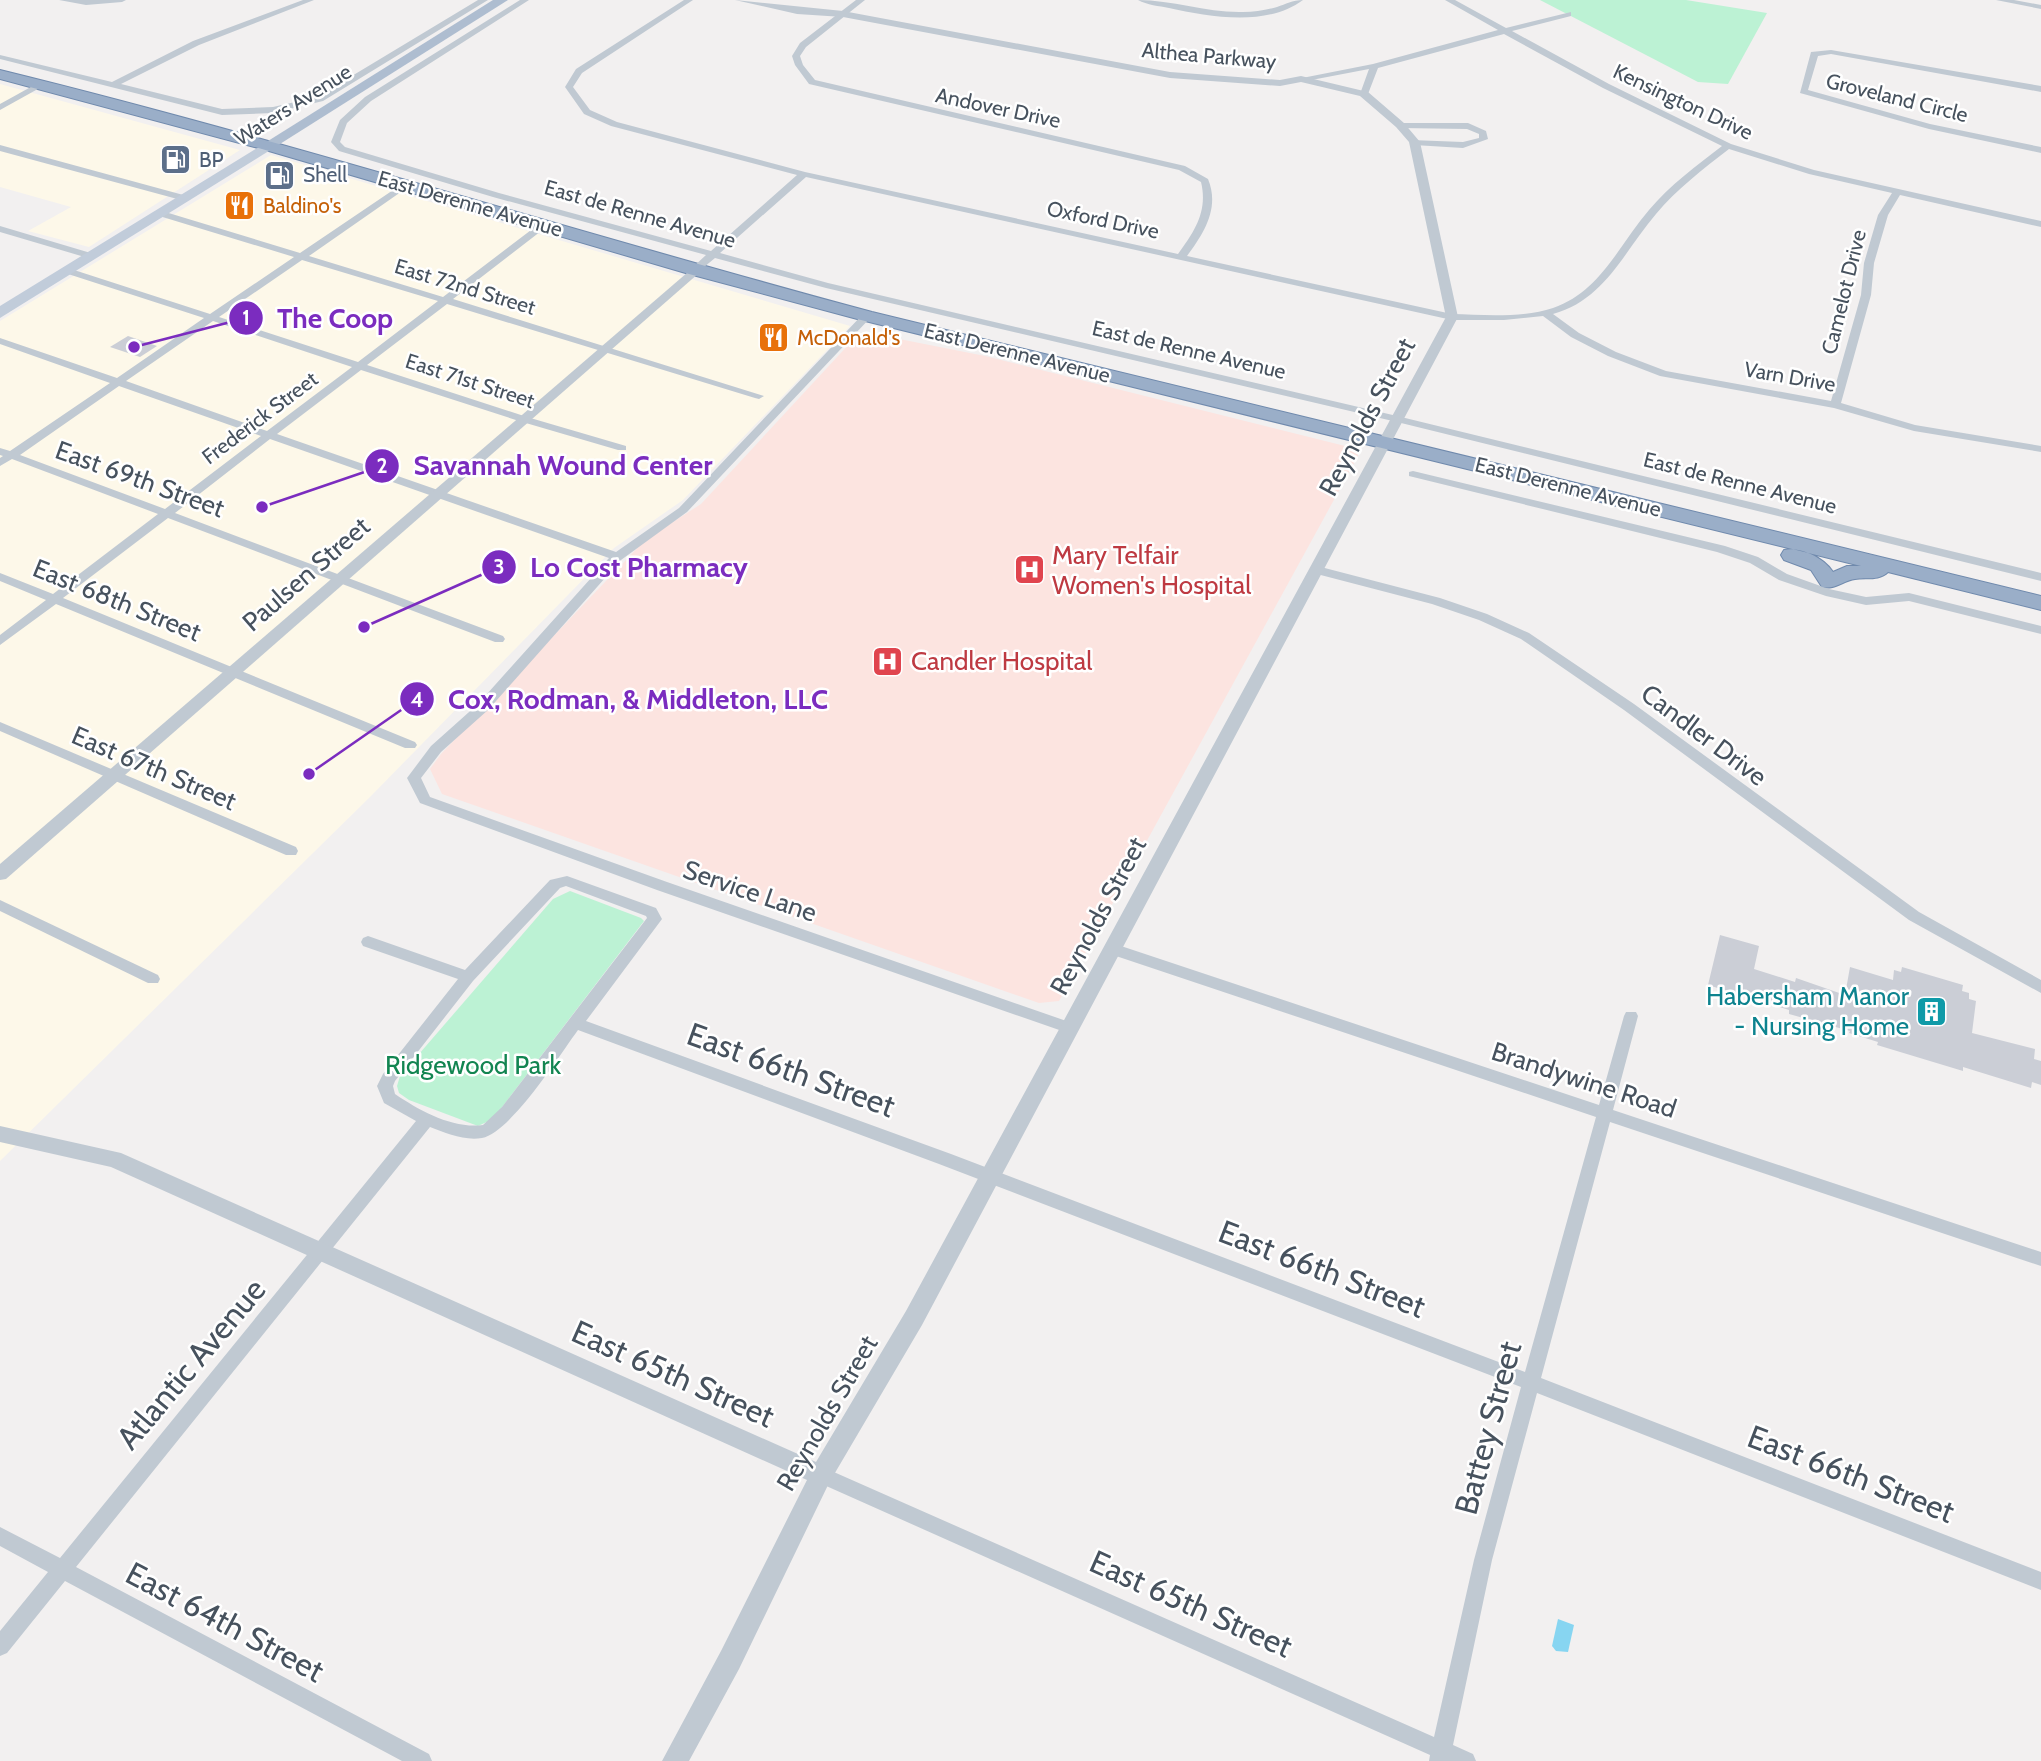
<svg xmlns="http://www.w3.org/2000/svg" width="2041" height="1761" font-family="Cabin,sans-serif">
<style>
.commercial{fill:#fdf8e9}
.medical{fill:#fce4e0}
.green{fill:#bcf2d4}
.water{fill:#87d5f1}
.building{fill:#cbced6}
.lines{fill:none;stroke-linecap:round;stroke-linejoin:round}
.trunk-casing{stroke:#708aad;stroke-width:2}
.minor{fill:#c0c9d2;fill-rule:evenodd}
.tertiary{fill:#c0c9d2;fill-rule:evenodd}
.secondary{fill:#c1ccda;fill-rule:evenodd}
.primary{fill:#aebdd0;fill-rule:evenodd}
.trunk{fill:#9aaec8;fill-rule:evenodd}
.labels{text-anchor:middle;stroke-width:5;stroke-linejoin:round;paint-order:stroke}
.far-street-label{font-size:21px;fill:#47525e;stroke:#fff}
.far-service-label{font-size:21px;fill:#4e5e75;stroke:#fff;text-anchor:start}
.far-food-label{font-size:21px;fill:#c56008;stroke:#fff;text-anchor:start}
.street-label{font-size:26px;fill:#47525e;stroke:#fff}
.health-label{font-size:26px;fill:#be3a42;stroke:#fff;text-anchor:start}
.culture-label{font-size:26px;fill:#0d838f;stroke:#fff;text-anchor:end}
.park-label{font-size:26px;fill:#128551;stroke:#fff}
.near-street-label{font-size:32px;fill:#47525e;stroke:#fff}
.leader{fill:none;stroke:#7b2cbf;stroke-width:2.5}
.callout-dot{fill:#7b2cbf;stroke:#fff;stroke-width:2.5}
.mark-label{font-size:21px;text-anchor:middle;font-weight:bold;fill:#fff}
.callout-label{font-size:28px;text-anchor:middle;font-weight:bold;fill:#7b2cbf;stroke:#fff;stroke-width:5;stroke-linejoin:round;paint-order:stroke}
</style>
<rect width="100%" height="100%" fill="#f2f0f0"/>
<g class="commercial">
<path d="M0 84 240 150 89 247 28 231 71 207 0 187Z"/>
<path d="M271 155 850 326 683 500 614 548 370 797 0 1161V321Z"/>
</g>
<path class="medical" d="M864 332 985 356 1357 449 1358 456 1059 1001 1039 1003 442 794 430 769 441 754 645 540 701 504 851 342Z"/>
<g class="green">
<path d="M1540 0H1686L1767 13 1728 84 1698 82Z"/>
<path d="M570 891 641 918 644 921 493 1119 478 1126 409 1100 399 1093 397 1086 400 1076 553 899Z"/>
</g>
<path class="water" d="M1558 1619 1574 1625 1568 1652 1556 1651 1552 1646Z"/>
<g class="building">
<path d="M128 336 157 346 140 357 110 347Z"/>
<path d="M1720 935 1759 946 1754 969 1795 982 1796 978 1845 995 1850 967 1893 980 1894 970 1901 972 1902 967 1963 985 1962 991 1969 993V999L1976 1001 1972 1033 2035 1049 2034 1059 2041 1061V1085L2032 1082 2031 1088 1963 1067V1071L1877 1045 1878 1042 1849 1033 1850 1031 1789 1014V1010L1708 985Z"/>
</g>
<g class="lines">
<defs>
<path id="trunk" d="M0 70C293 142 580 234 872 312L2041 596V610L1888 572C1879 581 1866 577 1855 579 1842 581 1835 590 1822 587L1811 570 1784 560 1781 555 1784 550C1800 546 1824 558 1833 572L1847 566H1861L861 320 689 274 262 149 0 79Z"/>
</defs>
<use href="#trunk" class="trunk-casing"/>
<g class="minor">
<path d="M59 0H126L122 2 86 5Z"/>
<path d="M303 0H314L199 45 121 84 222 109 273 107 317 97 478 0H488L323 101 273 113 222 115 0 59V55L112 82 193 41Z"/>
<path d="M520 0H529L371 101 347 123 340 142 345 147 499 193 711 251 797 175 611 126 584 114 565 87 576 69 684 0H693L582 73 573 87 590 110 617 122 805 172 1178 254C1195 231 1208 211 1201 182L1179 170 809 84 795 65 792 56 800 43 856 0H865L806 47 800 56 803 65 815 80 1185 166 1208 179C1220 208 1204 233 1187 256L1452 314C1484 315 1523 318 1553 308 1600 292 1619 245 1649 210 1670 185 1696 166 1722 146L1603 88 1504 34 1378 68 1368 94 1364 97 1360 94 1369 69 1301 82 1297 79 1373 64 1498 30 1445 0H1455L1506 28 1571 12V16L1512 31 1609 84 1731 144 1814 170 2041 221V227L1900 195 1888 215 1874 263 1871 295 1841 403 1915 425 2041 446V452L1914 431 1834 408 1660 376 1608 356 1571 337 1543 316 1504 320H1452L806 177 720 253 828 283 1397 416 2041 573V581L1397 422 826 288 715 258 698 272H692V268L706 255 493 197 339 151 331 142 340 120 365 97ZM1729 149 1809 174 1892 193 1878 215 1864 263 1861 295 1831 401 1666 371 1616 352 1579 333 1553 314C1605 300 1624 251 1656 214 1677 189 1703 169 1729 149Z"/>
<path d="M1138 0C1173 0 1208 13 1243 12 1255 12 1266 10 1277 7 1286 4 1292 0 1303 0 1267 27 1210 17 1169 8 1159 6 1147 5 1138 0Z"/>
<path d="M1996 0H2014L2041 5V9Z"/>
<path d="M1831 50 2041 86V92L1831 54 1818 56 1808 90 1930 124 2041 147V153L1929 129 1800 93 1811 52Z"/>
<path d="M38 83 45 85 0 110V104Z"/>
<path d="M1397 123H1468L1486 131 1488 139 1463 148 1414 145 1410 142 1411 140 1463 142 1479 138V134L1467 129 1400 128 1396 125Z"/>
<path d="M0 145 187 196 189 198 181 200 0 151Z"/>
<path d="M405 182 408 183V187L309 256 443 297 539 224H545V228L453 299 764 396 759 399 755 398 447 304 367 365 527 417 626 446V450H618L519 421 361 370 277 434 616 552 679 508 863 314 872 316 687 512 621 560 488 710 441 752 421 778 430 797 667 882 1075 1024 1078 1028 1075 1032 1070 1034 1065 1032 657 890 420 803 407 778 431 746 478 704 609 558 270 439 175 513 503 636 505 639 503 642H495L168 518 63 598 415 742 417 745 415 748H405L56 604 0 645V635L46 600 0 581V573L53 594 158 514 12 459 0 466V458L3 456 0 455V448L10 451 110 383 0 344V338L117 378 204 318 65 273V269H71L210 314 294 257 156 215V211H162L300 253ZM302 260 438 301 358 362 219 317ZM213 321 352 367 267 431 126 381ZM119 386 261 436 165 509 20 455Z"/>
<path d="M0 226 94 254 96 256 88 258 0 232Z"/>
<path d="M1413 471 1725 546 1758 557 1787 574 1829 589 1866 597 1909 593 2041 626V634L1909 601 1866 605 1826 596 1779 580 1750 563 1717 552 1409 476V472Z"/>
<path d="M1317 566 1440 598 1487 614 1529 633 1634 704 1919 912 2041 980V993L1909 920 1624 710 1521 639 1479 620 1432 604 1313 573V567Z"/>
<path d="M0 722 296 847 298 851 296 855H286L0 731Z"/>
<path d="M567 876 656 908 662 919 586 1021 951 1154 1525 1372 1596 1117 1107 953 1105 949 1107 945 1112 943 1599 1105 1624 1016 1626 1012H1636L1638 1016 1613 1110 2041 1252V1266L1610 1122 1541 1378 2041 1572V1590L1537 1393 1492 1560 1453 1745 1473 1754 1476 1761H1429L1430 1755 815 1481 812 1475 815 1469 821 1466 827 1469 1434 1737 1474 1560 1521 1387 939 1164 578 1030C559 1056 511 1132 482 1138 464 1141 446 1133 430 1127L76 1567 429 1754 432 1761H402L65 1581 7 1653 0 1656V1631L48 1572 0 1546V1527L60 1558 416 1121 384 1103 377 1086 383 1074 458 979 363 946 361 942 363 938 368 936 465 970 550 880ZM566 886 646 916 647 918 502 1107 483 1125C453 1129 420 1111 395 1094L393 1086 395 1081 473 981 560 888Z"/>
<path d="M0 900 158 975 160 979 158 983H148L0 911Z"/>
</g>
<g class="tertiary">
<path d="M735 0 843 11 1170 72 1280 80 1301 76 1368 92 1404 123 1420 142 1458 317 922 1325 829 1483 739 1669 689 1761H662L721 1651 807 1480 111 1167 0 1142V1126L121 1153 816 1462 906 1311 1446 317 1409 142 1396 127 1360 96 1301 82 1280 86 1170 78 843 17 797 14Z"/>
<path d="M695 266 701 270 699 273 6 879 0 880V864Z"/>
</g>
<path class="secondary" d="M267 142 274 146 272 149 0 318V306Z"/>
<path class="primary" d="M493 0H508L272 149H262L260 146Z"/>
<use href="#trunk" class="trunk"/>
</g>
<defs>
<symbol id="fuel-square" viewBox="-11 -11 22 22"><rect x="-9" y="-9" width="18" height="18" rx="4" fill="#5c6f8a" stroke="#fff"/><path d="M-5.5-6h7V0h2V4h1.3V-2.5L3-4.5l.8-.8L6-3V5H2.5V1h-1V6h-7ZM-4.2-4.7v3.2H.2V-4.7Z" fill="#fff"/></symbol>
<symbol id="restaurant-square" viewBox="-11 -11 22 22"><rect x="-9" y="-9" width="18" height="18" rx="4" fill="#e8710a" stroke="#fff"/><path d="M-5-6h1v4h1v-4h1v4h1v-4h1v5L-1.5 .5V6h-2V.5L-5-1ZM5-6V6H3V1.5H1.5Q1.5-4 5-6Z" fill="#fff"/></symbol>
<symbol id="hospital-square" viewBox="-11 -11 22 22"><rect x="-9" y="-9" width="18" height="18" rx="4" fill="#e0444e" stroke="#fff"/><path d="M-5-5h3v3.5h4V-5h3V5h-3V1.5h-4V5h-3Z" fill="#fff"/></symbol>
<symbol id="building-square" viewBox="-11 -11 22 22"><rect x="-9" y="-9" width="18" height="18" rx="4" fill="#0f9aa8" stroke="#fff"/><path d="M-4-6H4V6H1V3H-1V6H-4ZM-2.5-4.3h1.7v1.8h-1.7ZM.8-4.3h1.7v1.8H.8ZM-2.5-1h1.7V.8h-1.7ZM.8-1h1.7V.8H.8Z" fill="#fff"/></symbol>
</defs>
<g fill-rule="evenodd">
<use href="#fuel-square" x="158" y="142" width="35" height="35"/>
<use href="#fuel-square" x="262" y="158" width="35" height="35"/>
<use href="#restaurant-square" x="222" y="188" width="35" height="35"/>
<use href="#restaurant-square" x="756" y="320" width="35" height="35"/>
<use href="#hospital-square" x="1012" y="552" width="35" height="35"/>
<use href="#hospital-square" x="870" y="644" width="35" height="35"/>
<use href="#building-square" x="1914" y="994" width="35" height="35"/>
</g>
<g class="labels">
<g class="far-street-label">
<text transform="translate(1209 56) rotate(5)" y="7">Althea Parkway</text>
<text transform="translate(1897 98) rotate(14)" y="7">Groveland Circle</text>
<text transform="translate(1683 102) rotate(25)" y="7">Kensington Drive</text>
<text transform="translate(293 105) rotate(-32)" y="7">Waters Avenue</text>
<text transform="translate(998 108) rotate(12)" y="7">Andover Drive</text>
<text transform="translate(470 204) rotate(16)" y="7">East Derenne Avenue</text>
<text transform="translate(640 214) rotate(16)" y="7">East de Renne Avenue</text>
<text transform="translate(1103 220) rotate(12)" y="7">Oxford Drive</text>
<text transform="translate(465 287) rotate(17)" y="7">East 72nd Street</text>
<text transform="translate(1844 292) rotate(-76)" y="7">Camelot Drive</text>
<text transform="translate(1189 350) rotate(13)" y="7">East de Renne Avenue</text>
<text transform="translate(1017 353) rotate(14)" y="7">East Derenne Avenue</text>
<text transform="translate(1790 377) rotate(10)" y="7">Varn Drive</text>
<text transform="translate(470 381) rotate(18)" y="7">East 71st Street</text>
<text transform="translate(260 418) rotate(-37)" y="7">Frederick Street</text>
<text transform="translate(1740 483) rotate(14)" y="7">East de Renne Avenue</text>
<text transform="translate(1568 487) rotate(14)" y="7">East Derenne Avenue</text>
</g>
<g class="far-service-label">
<text x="199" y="167">BP</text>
<text x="303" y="182">Shell</text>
</g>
<g class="far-food-label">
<text x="263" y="213">Baldino's</text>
<text x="797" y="345">McDonald's</text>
</g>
<g class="street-label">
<text transform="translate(1367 417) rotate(-62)" y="9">Reynolds Street</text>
<text transform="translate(140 479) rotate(20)" y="9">East 69th Street</text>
<text transform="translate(306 574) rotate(-41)" y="9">Paulsen Street</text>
<text transform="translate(117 600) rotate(22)" y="9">East 68th Street</text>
<text transform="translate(1704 735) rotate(37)" y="9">Candler Drive</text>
<text transform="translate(154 768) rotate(23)" y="9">East 67th Street</text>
<text transform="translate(750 891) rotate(19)" y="9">Service Lane</text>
<text transform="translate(1098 916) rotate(-62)" y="9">Reynolds Street</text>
<text transform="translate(1584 1080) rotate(18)" y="9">Brandywine Road</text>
<text transform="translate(827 1413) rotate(-60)" y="9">Reynolds Street</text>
</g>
<g class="health-label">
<text x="1052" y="564">Mary Telfair<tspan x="1052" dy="30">Women's Hospital</tspan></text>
<text x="911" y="670">Candler Hospital</text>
</g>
<g class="culture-label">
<text x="1909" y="1005">Habersham Manor<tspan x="1909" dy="30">- Nursing Home</tspan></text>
</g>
<g class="park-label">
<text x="473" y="1074">Ridgewood Park</text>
</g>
<g class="near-street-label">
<text transform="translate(791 1070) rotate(20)" y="11">East 66th Street</text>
<text transform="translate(1322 1269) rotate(21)" y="11">East 66th Street</text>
<text transform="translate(191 1364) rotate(-50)" y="11">Atlantic Avenue</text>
<text transform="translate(673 1374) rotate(24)" y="11">East 65th Street</text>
<text transform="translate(1488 1428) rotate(-75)" y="11">Battey Street</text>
<text transform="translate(1851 1474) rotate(21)" y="11">East 66th Street</text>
<text transform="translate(1191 1604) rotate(24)" y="11">East 65th Street</text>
<text transform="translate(225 1622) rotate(28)" y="11">East 64th Street</text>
</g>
</g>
<path class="leader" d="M134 347L246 318M262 507L382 466M364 627L499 567M309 774L417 699"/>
<g class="callout-dot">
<circle cx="134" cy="347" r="7"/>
<circle cx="262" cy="507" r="7"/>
<circle cx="364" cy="627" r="7"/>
<circle cx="309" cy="774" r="7"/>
<circle cx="246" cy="318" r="18"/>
<circle cx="382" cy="466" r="18"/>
<circle cx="499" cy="567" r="18"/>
<circle cx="417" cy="699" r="18"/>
</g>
<g class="mark-label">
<text x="246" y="325">1</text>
<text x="382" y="473">2</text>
<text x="499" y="574">3</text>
<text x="417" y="707">4</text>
</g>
<g class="callout-label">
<text x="335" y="328">The Coop</text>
<text x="563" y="475">Savannah Wound Center</text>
<text x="639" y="577">Lo Cost Pharmacy</text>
<text x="638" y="709">Cox, Rodman, &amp; Middleton, LLC</text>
</g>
</svg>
